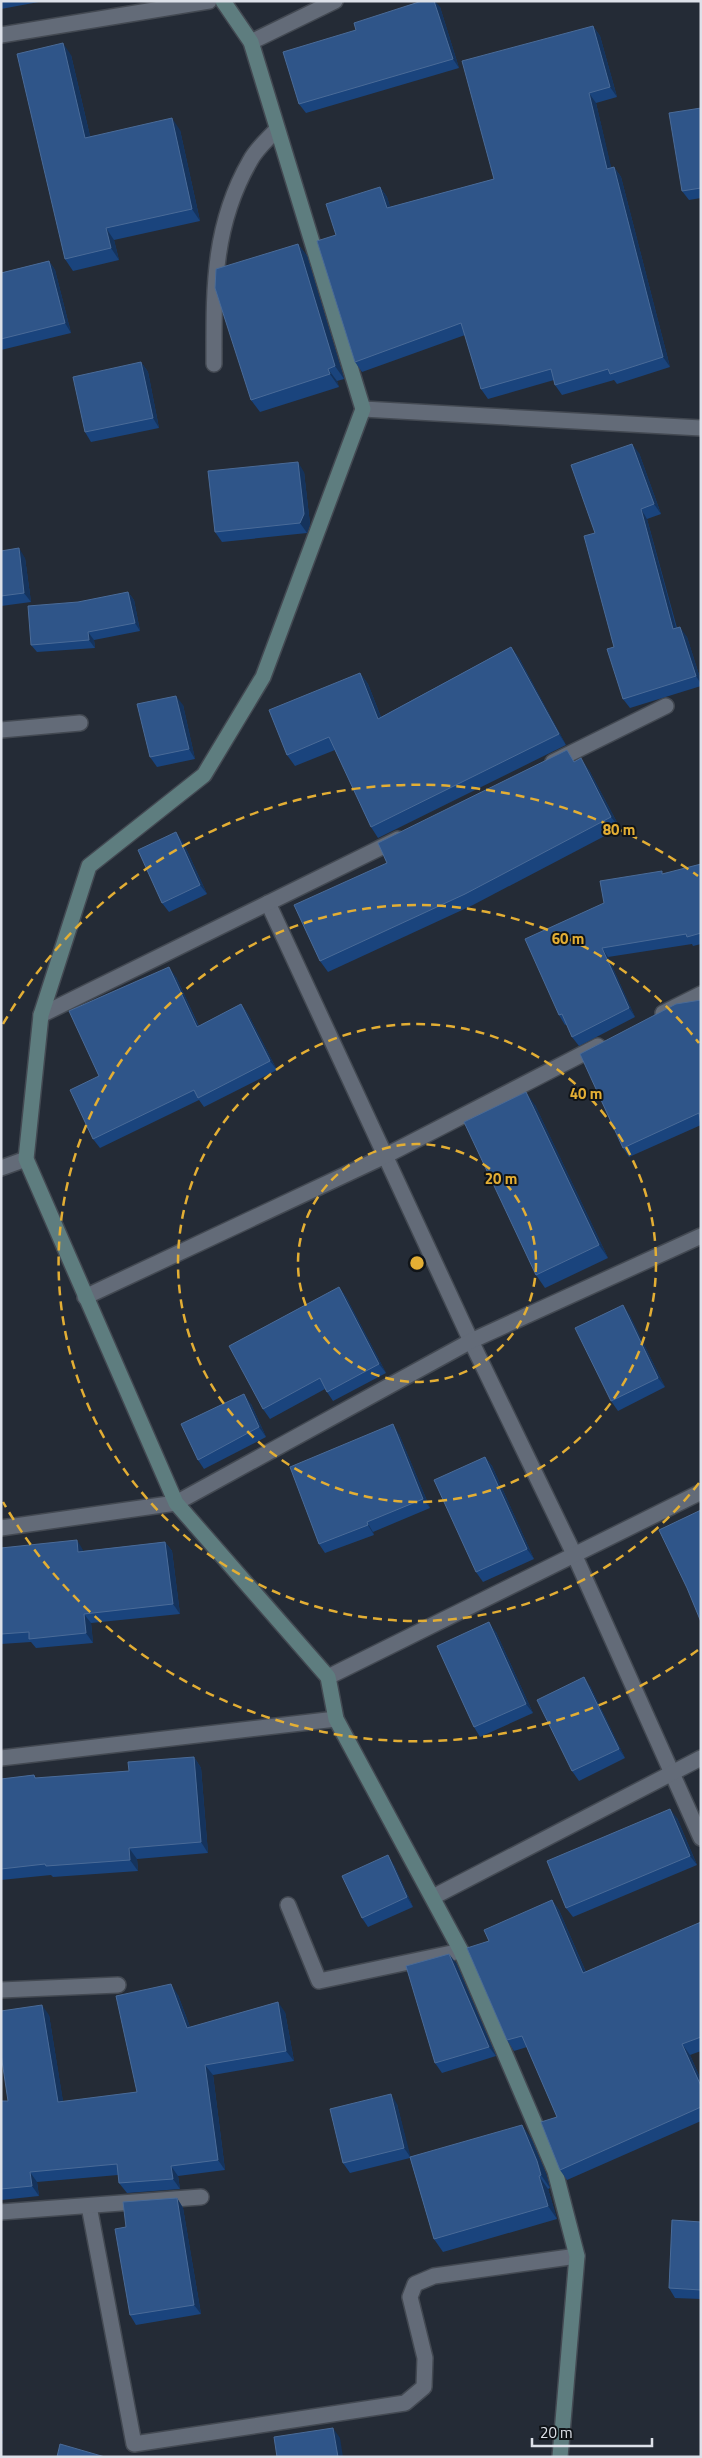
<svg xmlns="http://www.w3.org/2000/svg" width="702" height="2458" font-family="'Titillium Web',sans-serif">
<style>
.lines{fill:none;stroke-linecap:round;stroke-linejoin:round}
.street-casing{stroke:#434952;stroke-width:18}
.secondary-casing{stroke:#434952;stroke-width:18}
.street{stroke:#636b78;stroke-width:15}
.secondary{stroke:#5e7d7f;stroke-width:15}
.wall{fill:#1a447d}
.shaded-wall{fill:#15335c}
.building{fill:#2f5589;stroke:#4a6b98}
.ring{fill:none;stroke:#e3ae34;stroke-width:2.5;stroke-dasharray:9 6}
.centre{fill:#e3ae34;stroke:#101418;stroke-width:2.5}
.ring-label{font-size:15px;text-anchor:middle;font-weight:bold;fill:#e3ae34;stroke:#101418;stroke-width:4;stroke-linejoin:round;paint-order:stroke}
</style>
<rect width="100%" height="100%" fill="#242b36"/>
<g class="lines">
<defs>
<g id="street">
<path d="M1 35 209 1"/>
<path d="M251 42 335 1"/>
<path d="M214 364C214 291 212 227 250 161 256 149 268 139 277 129"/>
<path d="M363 409 701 428"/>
<path d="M1 730 80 723"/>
<path d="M553 762 666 706"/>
<path d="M268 903 471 1341 574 1554 701 1838"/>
<path d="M663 1013 701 994"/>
<path d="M41 1015 398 839"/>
<path d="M1 1168 26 1159"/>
<path d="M85 1297 385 1156 598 1046"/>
<path d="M1 1528 176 1503 471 1341 701 1236"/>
<path d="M328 1677 701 1492"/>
<path d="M1 1758 336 1719"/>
<path d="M433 1897 701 1758"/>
<path d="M288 1905 319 1981 461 1951"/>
<path d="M1 1990 118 1985"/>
<path d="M89 2206 134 2444 405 2403 424 2387 425 2358 410 2297 415 2284 434 2276 577 2256"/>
<path d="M1 2212 201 2197"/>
</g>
<path id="secondary" d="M223 1 251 42 363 409 263 677 204 775 89 866 41 1015 26 1159 176 1503 328 1677 336 1719 461 1951 555 2171 577 2256 560 2457"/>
</defs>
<use href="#street" class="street-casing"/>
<use href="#secondary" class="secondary-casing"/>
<use href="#street" class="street"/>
<use href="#secondary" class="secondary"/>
</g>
<g class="wall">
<path d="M1 1H44L1 9Z"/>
<path d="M440 7 459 68 306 113 299 104 356 30Z"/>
<path d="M593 26 600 36 617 97 596 103 611 168 614 167 621 177 670 367 617 384 614 380 562 395 555 385 554 380 488 399 481 389 465 335 362 372 355 362 336 235 380 187 387 197 390 207 494 179Z"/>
<path d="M71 55 90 136 180 130 200 221 114 240 119 260 73 271 65 259Z"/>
<path d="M701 108V198L689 200 682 191Z"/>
<path d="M298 244 307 256 344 379 337 381 339 387 260 412 251 400Z"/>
<path d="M49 261 55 270 71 333 1 350V273Z"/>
<path d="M141 362 148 372 159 428 91 442 85 432Z"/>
<path d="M639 453 661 514 647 519 677 628 687 637 701 681V686L630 708 623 699 595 533Z"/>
<path d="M304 472 310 524 307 533 222 542 215 532Z"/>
<path d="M1 551 25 558 31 602 1 606Z"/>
<path d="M128 592 134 600 140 631 94 640 95 648 37 652 31 645 78 602Z"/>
<path d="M511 647 519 658 566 745 378 838 371 827 335 750 295 766 287 755 360 673 368 684 381 717Z"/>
<path d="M183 705 195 759 157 767 150 757Z"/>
<path d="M575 761 589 770 620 828 473 905 328 972 320 961 387 863Z"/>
<path d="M183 842 207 894 169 912 162 903Z"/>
<path d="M701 864V944L693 946 692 944 608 957 635 1017 579 1046 572 1037 567 1024 565 1025 559 1015 604 903 664 874Z"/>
<path d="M176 977 199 1026 241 1004 248 1014 277 1070 204 1107 199 1100 100 1148 93 1139 99 1076Z"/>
<path d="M701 1000V1125L629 1157 623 1148Z"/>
<path d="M535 1105 608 1258 545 1288 536 1275Z"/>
<path d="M339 1287 346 1297 386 1373 333 1401 325 1389 270 1419 263 1409Z"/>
<path d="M629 1314 665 1387 618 1411 611 1401Z"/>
<path d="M251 1404 266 1437 204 1469 198 1460Z"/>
<path d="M399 1434 430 1508 373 1532 374 1535 325 1553 319 1544Z"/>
<path d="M485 1457 492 1466 534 1559 483 1582 476 1572Z"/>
<path d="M165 1542 172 1551 180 1614 91 1623 93 1643 36 1648 31 1642 1 1644V1548L83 1550V1551Z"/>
<path d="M496 1632 533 1713 480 1737 474 1727Z"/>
<path d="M590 1686 625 1758 579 1781 572 1771Z"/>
<path d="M194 1757 201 1768 208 1853 137 1859 138 1871 53 1877 51 1875 1 1880V1779L34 1775 36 1778 129 1771Z"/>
<path d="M677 1818 697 1865 573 1917 566 1908Z"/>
<path d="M394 1865 413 1907 368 1927 362 1918Z"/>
<path d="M552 1900 559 1910 586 1972 701 1922V2051L690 2055 701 2080V2121L567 2180 560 2170 557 2117 527 2047 514 2051 507 2040 489 1941Z"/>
<path d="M456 1963 496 2056 442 2073 435 2063Z"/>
<path d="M178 1995 190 2027 285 2012 294 2061 213 2075 225 2170 178 2176 180 2189 127 2193 119 2183 118 2175 37 2182 39 2196 1 2200V2101H8L49 2015 63 2102 137 2092Z"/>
<path d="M397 2104 410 2157 531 2138 546 2174 550 2188 548 2189 557 2219 443 2252 434 2239 410 2158 350 2173 343 2163Z"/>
<path d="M177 2198 183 2208 201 2314 136 2325 130 2315 126 2227Z"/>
<path d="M701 2222V2299L675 2298 669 2288Z"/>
</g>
<g class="shaded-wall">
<path d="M434 1H435L440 7 459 68 453 59Z"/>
<path d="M593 26 600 36 617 97 610 87Z"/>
<path d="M63 43 71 55 93 149 85 138Z"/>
<path d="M589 93 596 103 614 179 607 169Z"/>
<path d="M172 118 180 130 200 221 192 209Z"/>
<path d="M614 167 621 177 670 367 663 357Z"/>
<path d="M380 187 387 197 394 218 387 208Z"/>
<path d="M106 228 114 240 119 260 111 248Z"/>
<path d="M298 244 307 256 344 379 335 366Z"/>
<path d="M49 261 55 270 71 333 65 323Z"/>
<path d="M141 362 148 372 159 428 153 418Z"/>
<path d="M328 369 337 381 339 387 330 374Z"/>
<path d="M632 444 639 453 661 514 654 504Z"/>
<path d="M298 462 304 472 310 524 307 533 300 523Z"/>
<path d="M641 509 647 519 679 639 673 629Z"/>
<path d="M19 548 25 558 31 602 24 593Z"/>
<path d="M128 592 134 600 140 631 135 623Z"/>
<path d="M680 627 687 637 701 681V684L696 676Z"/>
<path d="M88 632 94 640 95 648 89 640Z"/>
<path d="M511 647 519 658 566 745 559 734Z"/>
<path d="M360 673 368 684 386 730 378 719Z"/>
<path d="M176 696 183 705 195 759 189 749Z"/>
<path d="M581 758 589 770 620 828 611 817Z"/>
<path d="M176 832 183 842 207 894 200 885Z"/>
<path d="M602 948 608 957 635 1017 629 1008Z"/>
<path d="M169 967 176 977 203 1036 197 1027Z"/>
<path d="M241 1004 248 1014 277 1070 270 1061Z"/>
<path d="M526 1092 535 1105 608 1258 599 1245Z"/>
<path d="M339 1287 346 1297 386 1373 379 1364Z"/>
<path d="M623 1305 629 1314 665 1387 658 1378Z"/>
<path d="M244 1394 251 1404 266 1437 259 1427Z"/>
<path d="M393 1424 399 1434 430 1508 423 1499Z"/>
<path d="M485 1457 492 1466 534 1559 527 1549Z"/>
<path d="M367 1522 373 1532 374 1535 368 1525Z"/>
<path d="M77 1540 83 1550 84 1561 78 1552Z"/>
<path d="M165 1542 172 1551 180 1614 173 1604Z"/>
<path d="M84 1614 91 1623 93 1643 86 1633Z"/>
<path d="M489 1622 496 1632 533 1713 526 1704Z"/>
<path d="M584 1677 590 1686 625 1758 619 1749Z"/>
<path d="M194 1757 201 1768 208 1853 201 1842Z"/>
<path d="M670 1809 677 1818 697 1865 690 1856Z"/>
<path d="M129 1848 137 1859 138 1871 130 1860Z"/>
<path d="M388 1855 394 1865 413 1907 407 1897Z"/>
<path d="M552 1900 559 1910 591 1984 583 1973Z"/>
<path d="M449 1954 456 1963 496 2056 489 2047Z"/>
<path d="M171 1984 178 1995 194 2038 187 2028Z"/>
<path d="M278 2002 285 2012 294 2061 286 2051Z"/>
<path d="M42 2005 49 2015 65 2113 58 2102Z"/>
<path d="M682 2044 690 2055 701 2080V2086Z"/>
<path d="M205 2065 213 2075 225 2170 218 2160Z"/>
<path d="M391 2094 397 2104 411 2158 404 2148Z"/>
<path d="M522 2125 531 2138 546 2174 550 2188 541 2175Z"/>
<path d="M171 2166 178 2176 180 2189 173 2179Z"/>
<path d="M30 2172 37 2182 39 2196 32 2186Z"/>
<path d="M539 2176 548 2189 557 2219 548 2206Z"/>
<path d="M177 2198 183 2208 201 2314 194 2305Z"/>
<path d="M333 2428 340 2438 343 2457H338Z"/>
<path d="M1 2429 3 2432 1 2437Z"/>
</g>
<g class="building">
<path d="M422 1H434L453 59 299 104 283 52 356 30 354 23Z"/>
<path d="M593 26 610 87 589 93 607 169 614 167 663 357 610 374 608 369 555 385 551 369 481 389 461 323 355 362 317 241 336 235 326 204 380 187 387 208 494 179 462 61Z"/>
<path d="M63 43 85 138 172 118 192 209 106 228 111 248 65 259 17 54Z"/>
<path d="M701 108V188L682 191 669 113Z"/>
<path d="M298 244 335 366 328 369 330 374 251 400 215 288 216 269Z"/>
<path d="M49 261 65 323 1 339V273Z"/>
<path d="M141 362 153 418 85 432 73 377Z"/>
<path d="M632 444 654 504 641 509 673 629 680 627 696 676 623 699 607 649 614 647 584 536 595 533 571 465Z"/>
<path d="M298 462 304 514 300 523 215 532 208 471Z"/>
<path d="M19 548 24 593 1 596V551Z"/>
<path d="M128 592 135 623 88 632 89 640 31 645 28 606 78 602Z"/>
<path d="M511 647 559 734 371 827 329 737 287 755 269 710 360 673 378 719Z"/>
<path d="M176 696 189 749 150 757 137 704Z"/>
<path d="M567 750 574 762 581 758 611 817 465 894 320 961 294 905 387 863 378 843Z"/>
<path d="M176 832 200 885 162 903 138 850Z"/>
<path d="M701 864V933L687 937 686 934 602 948 629 1008 572 1037 562 1014 559 1015 525 939 604 903 600 881 662 871V874Z"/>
<path d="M169 967 197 1027 241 1004 270 1061 198 1098 194 1090 93 1139 70 1090 99 1076 69 1011Z"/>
<path d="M701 1000V1126L699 1113 623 1148 580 1054 676 1004Z"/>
<path d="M526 1092 599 1245 536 1275 464 1122Z"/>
<path d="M339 1287 379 1364 327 1392 320 1378 263 1409 229 1346Z"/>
<path d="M623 1305 658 1378 611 1401 575 1328Z"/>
<path d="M244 1394 259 1427 198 1460 181 1424Z"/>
<path d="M393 1424 423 1499 367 1522 368 1525 319 1544 290 1467Z"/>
<path d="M485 1457 527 1549 476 1572 434 1480Z"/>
<path d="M701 1510V1622L687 1588 659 1530Z"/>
<path d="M77 1540 78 1552 165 1542 173 1604 84 1614 86 1633 29 1639V1632L1 1634V1548Z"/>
<path d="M489 1622 526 1704 474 1727 437 1646Z"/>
<path d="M584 1677 619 1749 572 1771 537 1700Z"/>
<path d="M194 1757 201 1842 129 1848 130 1860 46 1866 45 1864 1 1869V1779L34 1775 35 1778 129 1771 128 1762Z"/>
<path d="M670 1809 690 1856 566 1908 547 1861Z"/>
<path d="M388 1855 407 1897 362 1918 342 1876Z"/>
<path d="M552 1900 583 1973 701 1922V2037L682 2044 701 2086V2107L560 2170 541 2122 557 2117 522 2036 507 2040 467 1948 489 1941 484 1930Z"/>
<path d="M449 1954 489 2047 435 2063 406 1966Z"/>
<path d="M171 1984 187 2028 278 2002 286 2051 205 2065 218 2160 171 2166 173 2179 119 2183 117 2164 30 2172 32 2186 1 2189V2101H8L1 2054V2011L42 2005 58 2102 137 2092 116 1996Z"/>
<path d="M391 2094 404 2148 343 2163 330 2109Z"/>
<path d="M522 2125 537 2161 541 2175 539 2176 548 2206 434 2239 410 2157Z"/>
<path d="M177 2198 194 2305 130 2315 115 2229 126 2227 123 2202Z"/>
<path d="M672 2220 701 2222V2290L669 2288Z"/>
<path d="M333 2428 338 2457H277L274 2437Z"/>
<path d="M60 2444 105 2457H57Z"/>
</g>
<g class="ring">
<circle cx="417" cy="1263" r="119"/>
<circle cx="417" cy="1263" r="239"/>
<path d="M699 1483A358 358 0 1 1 699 1043"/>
<path d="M698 1650A478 478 0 0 1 3 1502M3 1024A478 478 0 0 1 698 876"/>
</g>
<circle cx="417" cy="1263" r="8" class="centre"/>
<g class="ring-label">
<text x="619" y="835">80 m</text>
<text x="568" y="944">60 m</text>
<text x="586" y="1099">40 m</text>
<text x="501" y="1184">20 m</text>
</g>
<rect width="702" height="2458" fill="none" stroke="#dde1e9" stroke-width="5"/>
<path d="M532 2438v8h120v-8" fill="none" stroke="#dde1e9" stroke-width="2.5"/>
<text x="540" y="2438" font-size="15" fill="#dde1e9" stroke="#101418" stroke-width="4" paint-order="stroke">20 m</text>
</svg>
